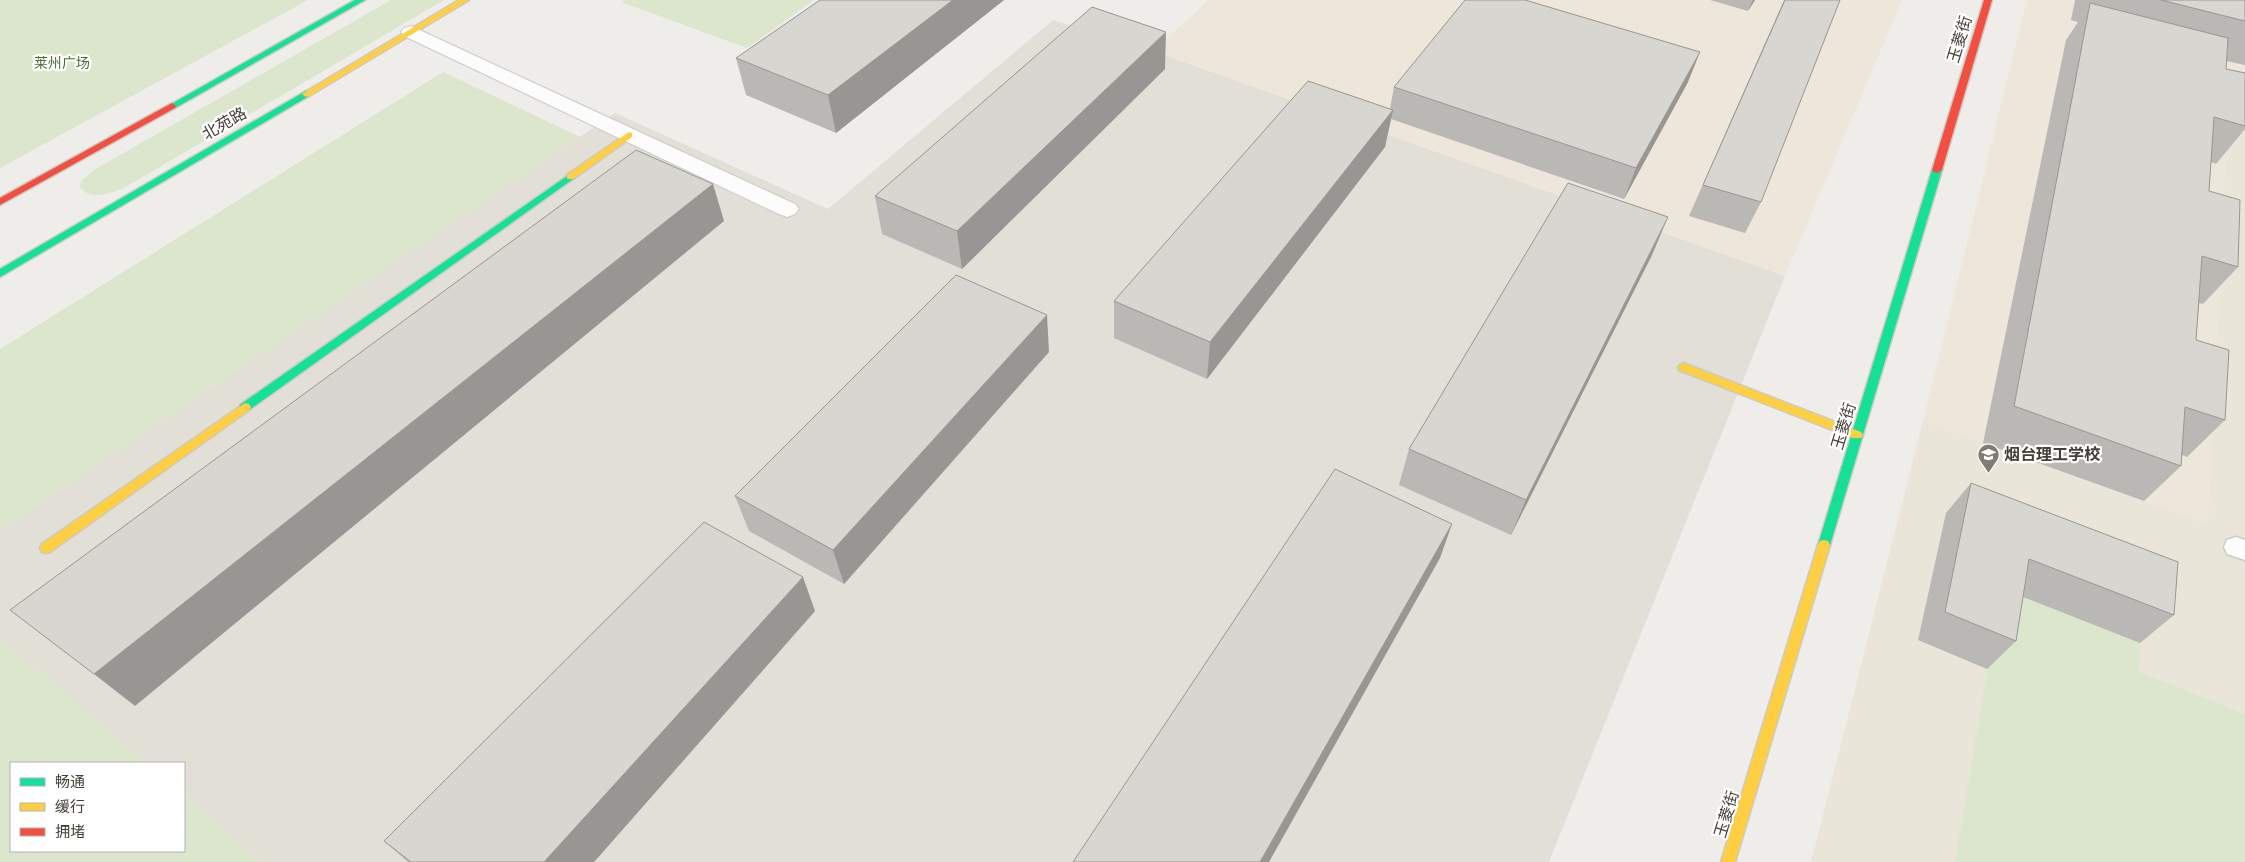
<svg xmlns="http://www.w3.org/2000/svg" width="2245" height="862" font-family="'Varela Round','Noto Sans SC',sans-serif">
<style>
.residential{fill:#e2dfd7}
.commercial{fill:#ede6da}
.education{fill:#e9e5d9}
.green{fill:#dce6cc}
.lines{fill:none;stroke-linecap:round;stroke-linejoin:round}
.lane-casing{stroke:#cccbc7;stroke-width:3}
.street-casing{stroke:#cccbc7;stroke-width:2}
.fast-casing{stroke:#cdcac1;stroke-width:3}
.slow-casing{stroke:#cdcac1;stroke-width:3}
.jam-casing{stroke:#cdcac1;stroke-width:3}
.lane{fill:#fdfcfc;fill-rule:evenodd}
.street{fill:#fdfcfc;fill-rule:evenodd}
.fast{fill:#16e098;fill-rule:evenodd}
.slow{fill:#ffcf43;fill-rule:evenodd}
.jam{fill:#f24e42;fill-rule:evenodd}
.wall{fill:#bab8b4}
.shaded-wall{fill:#979692}
.building{fill:#d8d6d1;stroke:#979692}
.labels{text-anchor:middle;stroke-width:4.5;stroke-linejoin:round;paint-order:stroke}
.far-park-label{font-size:14px;fill:#476e31;stroke:#fff}
.street-label{font-size:16px;fill:#433e36;stroke:#fff}
.poi-label{font-size:16px;font-weight:bold;fill:#433e36;stroke:#fff;text-anchor:start}
</style>
<rect width="100%" height="100%" fill="#efede9"/>
<path class="residential" d="M1053 20 1153 51 1785 276 1549 862H262L184 795V763H147L0 638V531L615 113 828 209Z"/>
<g class="commercial">
<path d="M1209 0H1902L1785 276 1153 51Z"/>
<path d="M2027 0H2245V80L2230 76 2208 525 1923 421Z"/>
</g>
<path class="education" d="M2230 76 2245 80V862H1811L1923 421 2208 525Z"/>
<g class="green">
<path d="M0 0H308L0 168Z"/>
<path d="M391 0H444L124 188C111 193 89 201 80 187L81 181 94 170Z"/>
<path d="M624 0H814L747 48 621 2Z"/>
<path d="M443 72 580 137 0 531V349Z"/>
<path d="M2001 588 2140 643 2139 672 2245 714V862H1955Z"/>
<path d="M0 638 147 763H11V851H184V795L262 862H0Z"/>
</g>
<g class="lines">
<defs>
<path id="lane" d="M2236 537 2245 540V560L2227 554 2224 547 2227 540Z"/>
<path id="street" d="M411 26 795 204 799 209 795 214 787 217 779 214 404 36 401 32 404 28Z"/>
<g id="fast">
<path d="M355 0H365L175 108 172 109 168 106Z"/>
<path d="M306 91 309 92V96L0 277V269Z"/>
<path d="M1937 167 1942 170 1830 545 1828 549 1824 550 1820 549 1818 545 1932 170Z"/>
<path d="M570 174 575 177 573 179 249 410H241L239 407 241 404Z"/>
</g>
<g id="slow">
<path d="M459 0H469L309 96 306 97 302 94Z"/>
<path d="M629 132 632 133V137L573 179H567V175Z"/>
<path d="M1683 363 1861 432 1863 435 1861 438H1853L1679 370 1678 367Z"/>
<path d="M245 403 249 404 251 407 249 410 50 552 46 553 42 552 40 548 42 544Z"/>
<path d="M1824 540 1828 541 1830 545 1735 862H1721L1818 545 1820 541Z"/>
</g>
<g id="jam">
<path d="M1984 0H1992L1942 170 1937 173 1934 172 1932 170Z"/>
<path d="M172 103 176 106 175 108 0 205V198Z"/>
</g>
</defs>
<use href="#lane" class="lane-casing"/>
<use href="#street" class="street-casing"/>
<use href="#fast" class="fast-casing"/>
<use href="#slow" class="slow-casing"/>
<use href="#jam" class="jam-casing"/>
<use href="#lane" class="lane"/>
<use href="#street" class="street"/>
<use href="#fast" class="fast"/>
<use href="#slow" class="slow"/>
<use href="#jam" class="jam"/>
</g>
<g class="wall">
<path d="M820 0H1004L836 133 746 95 736 58Z"/>
<path d="M1710 0H1755L1748 11Z"/>
<path d="M1784 0 1761 202 1745 233 1689 216Z"/>
<path d="M2075 0H2245V65L2226 61V69L2245 73V129L2216 164 2211 162 2209 191 2238 267 2203 304 2199 303 2196 340 2225 420 2187 457 2182 455 2181 466 2144 501 1983 443 2066 40 2078 22 2071 20Z"/>
<path d="M1165 69 962 269 882 234 875 196Z"/>
<path d="M1688 82 1624 199 1391 119 1385 147 1207 379 1114 338V301L1390 109 1394 87Z"/>
<path d="M1652 255 1511 535 1399 485 1409 449Z"/>
<path d="M1049 352 844 584 749 531 735 496Z"/>
<path d="M1971 483 2174 615 2140 643 2023 597 2016 641 1987 669 1918 640 1946 513Z"/>
<path d="M815 611 594 862H408L384 841Z"/>
</g>
<g class="shaded-wall">
<path d="M953 0H1004L836 133 828 95Z"/>
<path d="M1753 0H1755L1748 11Z"/>
<path d="M1166 32 1165 69 962 269 957 231Z"/>
<path d="M1700 52 1688 82 1624 199 1636 168Z"/>
<path d="M1393 110 1385 147 1207 379 1210 342Z"/>
<path d="M713 184 724 221 135 706 94 674Z"/>
<path d="M1668 217 1652 255 1511 535 1526 500Z"/>
<path d="M1047 315 1049 352 844 584 833 550Z"/>
<path d="M1452 524 1440 558 1269 862H1260Z"/>
<path d="M803 577 815 611 594 862H544Z"/>
</g>
<g class="building">
<path d="M820 0H953L828 95 736 58Z"/>
<path d="M1465 0H1525L1700 52 1636 168 1394 87Z"/>
<path d="M1785 0H1840L1761 202 1703 185Z"/>
<path d="M2161 0H2245V21Z"/>
<path d="M2090 3 2228 38 2226 69 2245 73V126L2214 117 2209 191 2240 200 2238 267 2202 256 2196 340 2229 350 2225 420 2185 407 2181 466 2014 406Z"/>
<path d="M1092 7 1166 32 957 231 875 196Z"/>
<path d="M1308 81 1393 110 1210 342 1114 301Z"/>
<path d="M636 150 713 184 94 674 10 610Z"/>
<path d="M1568 183 1668 217 1526 500 1409 449Z"/>
<path d="M956 275 1047 315 833 550 735 496Z"/>
<path d="M1335 469 1452 524 1260 862H1073Z"/>
<path d="M1971 483 2178 562 2174 615 2029 559 2016 641 1945 612Z"/>
<path d="M704 522 803 577 544 862H411L384 841Z"/>
</g>
<defs>
<symbol id="school-pin" viewBox="-11 -11 22 30"><path d="M0 17L-7.5 6A9.5 9.5 0 1 1 7.5 6Z" fill="#7f7b75" stroke="#fff"/><path d="M0-5L7-2L0 1L-7-2ZM-4 1L0 2.5L4 1V4Q0 6-4 4Z" fill="#fff"/></symbol>
</defs>
<g fill-rule="evenodd">
<use href="#school-pin" x="1976" y="442" width="25" height="34"/>
</g>
<g class="labels">
<g class="far-park-label">
<text x="62" y="68">莱州广场</text>
</g>
<g class="street-label">
<text transform="translate(1959 39) rotate(-73)" y="6">玉菱街</text>
<text transform="translate(224 123) rotate(-30)" y="6">北苑路</text>
<text transform="translate(1843 426) rotate(-73)" y="6">玉菱街</text>
<text transform="translate(1726 814) rotate(-73)" y="6">玉菱街</text>
</g>
<g class="poi-label">
<text x="2004" y="460">烟台理工学校</text>
</g>
</g>
<rect x="10" y="762" width="175" height="90" fill="#ffffff" stroke="#b4b2af"/>
<rect x="20" y="778" width="25" height="8" fill="#16e098" stroke="#b4b2af"/>
<text x="55" y="787" font-size="15" fill="#433e36">畅通</text>
<rect x="20" y="803" width="25" height="8" fill="#ffcf43" stroke="#b4b2af"/>
<text x="55" y="812" font-size="15" fill="#433e36">缓行</text>
<rect x="20" y="828" width="25" height="8" fill="#f24e42" stroke="#b4b2af"/>
<text x="55" y="837" font-size="15" fill="#433e36">拥堵</text>
</svg>
